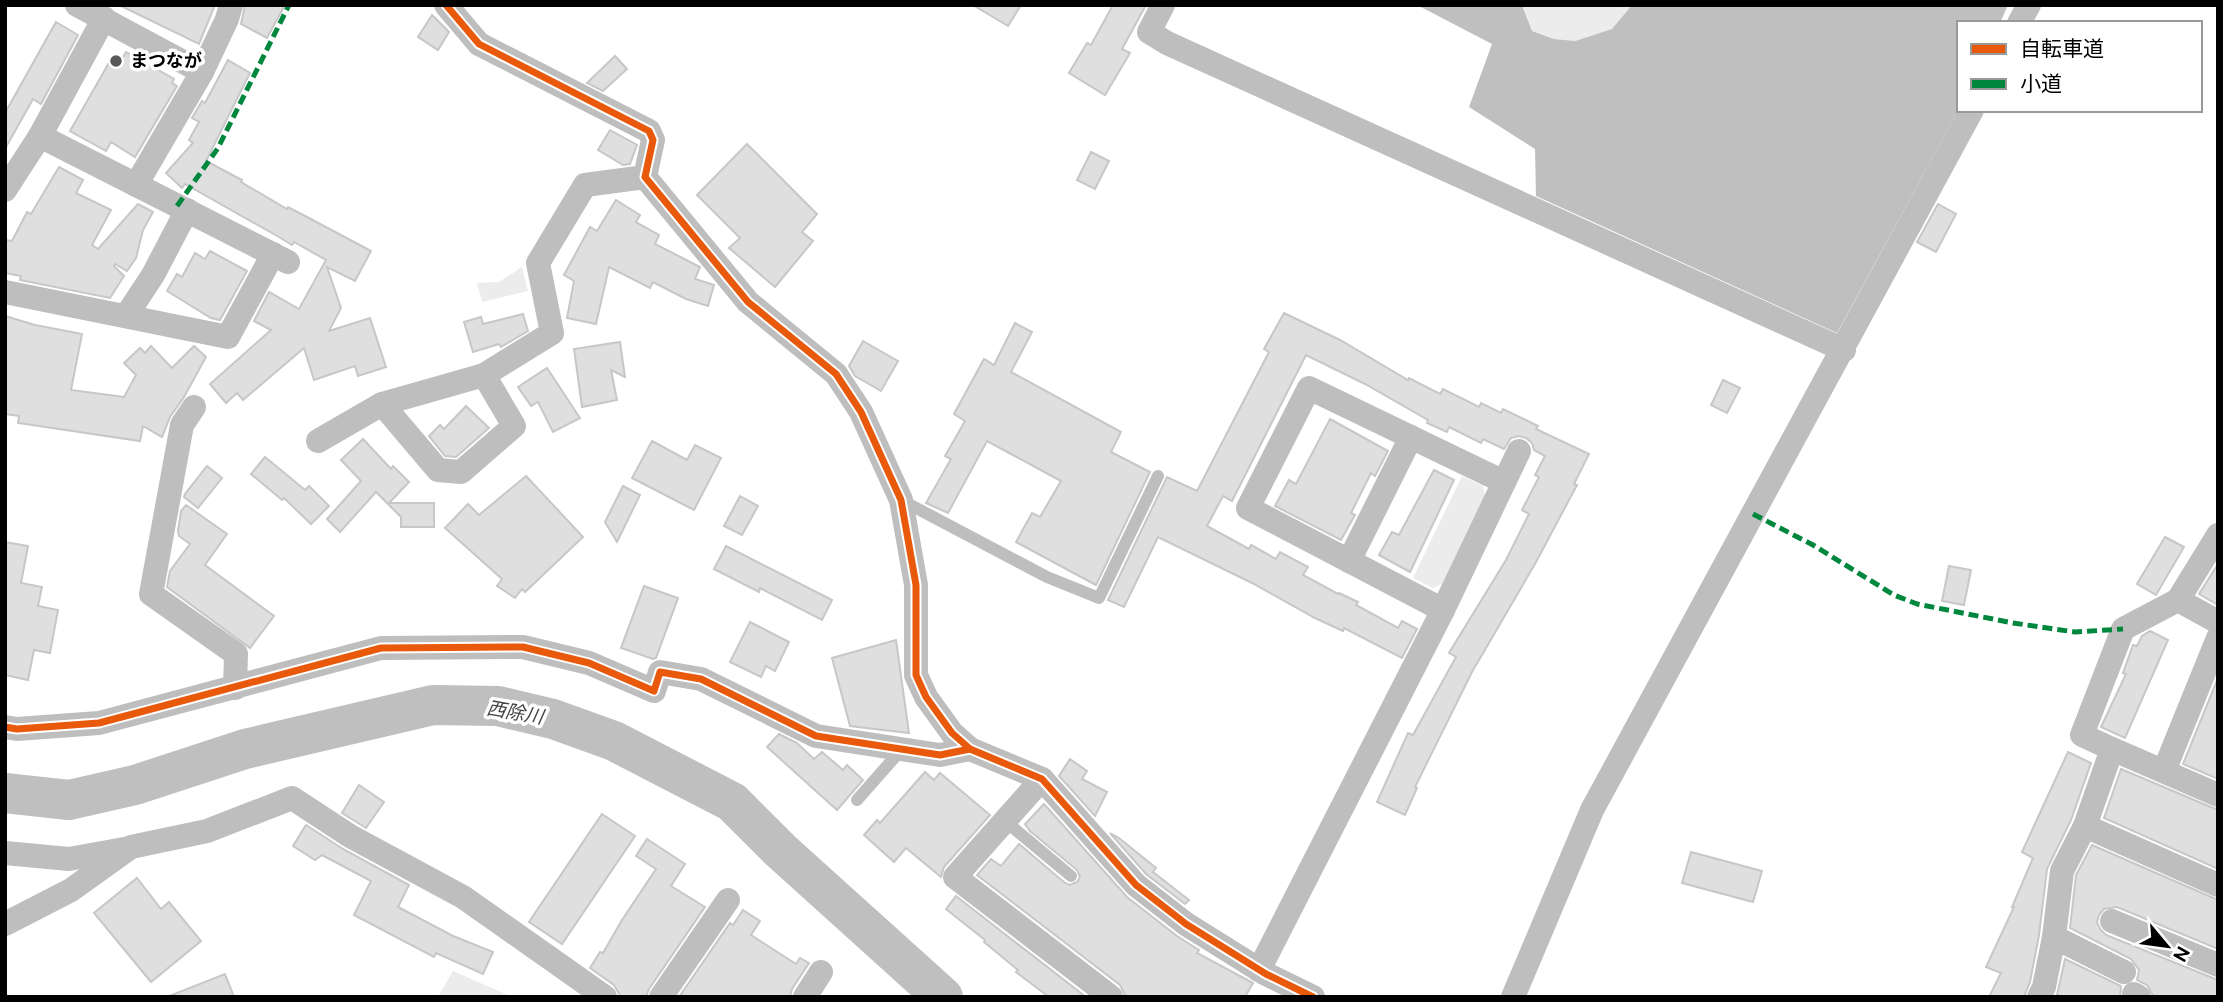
<svg xmlns="http://www.w3.org/2000/svg" width="2223" height="1002" font-family="Ubuntu,'Noto Sans JP',sans-serif">
<style>
.green{fill:#ececec}
.water{fill:#bfbfbf}
.lines{fill:none;stroke-linecap:round;stroke-linejoin:round}
.river{stroke:#bfbfbf;stroke-width:40}
.building{fill:#dfdfdf;stroke:#c7c7c7;stroke-width:2}
.service{stroke:#bebebe;stroke-width:12}
.minor{stroke:#bebebe;stroke-width:24}
.quiet{stroke:#00873e;stroke-width:5;stroke-dasharray:10 5;stroke-linecap:butt}
.cycleway-casing{stroke:#fff;stroke-width:11}
.cycleway{stroke:#e8590c;stroke-width:7}
.poi-dot{fill:#595959;stroke:#fff;stroke-width:2.5}
.labels{text-anchor:middle;stroke-width:7;stroke-linejoin:round;paint-order:stroke}
.poi-label{font-size:18px;font-weight:bold;fill:#000;stroke:#fff;text-anchor:start}
.water-label{font-size:19px;font-style:italic;fill:#444;stroke:#fff}
</style>
<rect width="100%" height="100%" fill="#fff"/>
<g class="green">
<path d="M1522 5H1632L1612 29 1575 41 1554 39 1532 31Z"/>
<path d="M522 267 528 291 482 302 477 283 499 282Z"/>
<path d="M1462 476 1483 486 1485 495 1442 584 1433 588 1413 578Z"/>
<path d="M453 971 512 997H438Z"/>
</g>
<path class="water" d="M1417 5H1522L1532 31 1554 39 1575 41 1612 29 1632 5H2008L2000 23H1959V109L1837 333 1536 196 1535 149 1469 107 1492 44Z"/>
<g class="lines">
<path class="river" d="M5 793 69 800 135 785 245 749 433 705 498 706 553 719 614 741 732 802 780 850 943 997"/>
</g>
<g class="building">
<path d="M119 5H215L199 44Z"/>
<path d="M245 5H285L267 38 241 24Z"/>
<path d="M973 5H1021L1008 26Z"/>
<path d="M1113 5H1146L1122 49 1130 53 1105 95 1069 73 1087 43 1091 45Z"/>
<path d="M432 15 449 32 438 50 418 37Z"/>
<path d="M56 22 78 35 41 104 33 99 5 149V113Z"/>
<path d="M126 52 174 79 172 83 177 86 135 157 111 142 106 151 70 131 110 61 118 66Z"/>
<path d="M615 56 627 69 603 91 587 83Z"/>
<path d="M228 60 250 73 206 161 242 180 241 182 287 209 288 207 307 217 371 251 355 281 327 267 341 308 329 331 370 318 386 367 358 376 355 366 314 380 304 348 243 400 237 393 226 403 210 384 271 330 254 321 269 292 299 309 326 260 294 242 292 245 279 237 185 184 182 188 166 173 193 143 189 140 199 122 192 118 202 101 205 103Z"/>
<path d="M610 130 637 145 630 164 623 165 598 150Z"/>
<path d="M747 144 817 214 802 232 813 241 775 287 729 248 740 238 697 195Z"/>
<path d="M1091 152 1109 161 1095 189 1077 180Z"/>
<path d="M59 167 83 180 76 193 111 210 92 245 98 249 138 204 153 212 143 230 136 258 127 271 115 264 114 266 124 276 110 298 20 280 21 276 5 273V240L12 241 27 212 31 214Z"/>
<path d="M616 200 640 215 636 222 659 235 655 244 700 267 695 279 714 285 708 306 686 299 653 282 650 288 609 267 596 324 567 318 574 281 564 275 590 227 597 231Z"/>
<path d="M1938 204 1956 214 1936 252 1917 242Z"/>
<path d="M210 251 247 271 220 320 211 318 167 291 177 274 182 277 195 253 205 259Z"/>
<path d="M1284 313 1340 340 1408 380 1409 378 1440 394 1443 389 1479 407 1481 403 1501 413 1503 409 1538 426 1536 429 1589 454 1574 484 1577 485 1535 564 1472 672 1415 787 1417 788 1405 815 1377 802 1408 733 1413 735 1456 657 1449 653 1506 560 1529 514 1522 510 1539 477 1535 475 1545 456 1534 450 1532 443 1526 438 1519 436 1511 438 1504 449 1483 439 1481 443 1449 427 1447 432 1427 423 1428 420 1365 384 1306 355 1232 501 1223 496 1207 526 1249 549 1251 545 1276 559 1280 552 1308 567 1303 575 1338 594 1339 593 1358 602 1356 605 1398 628 1402 621 1417 629 1402 658 1344 628 1343 631 1315 618 1254 584 1158 537 1124 607 1108 600 1167 477 1197 491 1269 352 1264 349Z"/>
<path d="M523 314 528 331 501 347 499 344 473 352 464 322 481 317 483 324Z"/>
<path d="M5 316 35 325 82 334 71 390 124 397 136 375 124 363 140 348 145 353 151 346 172 368 194 346 206 357 184 397 170 417 162 437 143 426 140 441 18 423 19 416 5 414Z"/>
<path d="M1015 323 1032 332 1011 372 1121 432 1111 452 1150 472 1096 585 1016 542 1032 513 1040 517 1061 481 987 441 948 513 926 503 951 459 945 456 965 421 954 414 984 359 994 365Z"/>
<path d="M863 341 898 361 881 391 855 376 849 366Z"/>
<path d="M620 342 625 377 611 370 617 400 582 407 574 349Z"/>
<path d="M547 368 580 418 553 432 538 402 531 406 518 387Z"/>
<path d="M1723 380 1740 388 1727 413 1711 405Z"/>
<path d="M466 406 489 428 456 457 445 456 429 436 440 425 444 429Z"/>
<path d="M1330 419 1388 451 1375 476 1371 473 1351 513 1355 515 1341 540 1275 506 1289 480 1296 484Z"/>
<path d="M363 439 391 469 393 466 409 482 389 503H434V527H401V517L376 492 340 532 327 519 361 481 341 460Z"/>
<path d="M652 441 687 460 695 445 721 458 694 510 632 478Z"/>
<path d="M265 457 305 490 309 486 329 506 311 524 284 498 282 500 251 474Z"/>
<path d="M207 466 222 478 198 508 184 497 185 494Z"/>
<path d="M1434 470 1454 480 1410 572 1379 555 1392 532 1399 535Z"/>
<path d="M526 476 583 537 525 592 522 589 515 598 497 586 502 579 445 528 468 504 479 515Z"/>
<path d="M623 486 640 495 617 542 605 522Z"/>
<path d="M740 496 758 506 742 535 724 526Z"/>
<path d="M186 505 227 534 205 565 274 616 250 648 167 587 170 571 190 544 179 536 178 531 181 511Z"/>
<path d="M2165 537 2184 547 2156 595 2137 584Z"/>
<path d="M5 542 28 546 21 583 42 587 38 606 58 610 50 653 34 650 28 680 5 675Z"/>
<path d="M726 546 832 600 822 620 760 588 759 592 714 569Z"/>
<path d="M2218 564V605L2199 594Z"/>
<path d="M1949 566 1971 570 1964 605 1942 601Z"/>
<path d="M644 586 678 598 656 658 653 659 621 648Z"/>
<path d="M750 622 789 642 775 671 766 666 761 677 730 662Z"/>
<path d="M2150 631 2168 640 2125 738 2101 727 2126 674 2123 673 2133 645 2137 646 2142 636Z"/>
<path d="M896 640 909 733 850 726 832 658Z"/>
<path d="M2218 678V779L2183 764Z"/>
<path d="M779 734 797 743 814 759 822 752 843 770 847 765 863 780 837 810 767 747Z"/>
<path d="M2068 752 2091 763 2071 820 2047 869 2039 935 2030 982 2024 997H1989L2001 973 1986 967 2014 907H2012L2033 858 2022 852Z"/>
<path d="M1070 759 1087 771 1082 779 1107 792 1095 816 1059 776Z"/>
<path d="M2121 769 2218 810V869L2104 818Z"/>
<path d="M925 772 934 780 940 773 990 815 944 867 941 877 906 848 894 862 864 835 877 820 880 823Z"/>
<path d="M359 785 384 802 366 828 342 813Z"/>
<path d="M1044 804 1127 897 1177 936 1199 950 1197 953 1253 983 1245 997H1126L1120 985 977 875 991 859 1001 866 1019 844 1065 883 1070 885 1077 882 1080 877 1077 870 1030 831 1025 824Z"/>
<path d="M602 814 635 836 562 944 529 922Z"/>
<path d="M306 825 343 849 409 885 398 907 453 936 493 952 483 974 436 953 434 957 354 915 371 881 322 855 315 860 293 846Z"/>
<path d="M1110 833 1119 838 1156 868 1153 872 1189 900 1185 904 1146 874Z"/>
<path d="M647 839 685 864 671 886 705 907 649 989 646 997H621L614 985 590 968 600 952 603 953 622 920 656 869 636 856Z"/>
<path d="M2092 845 2218 900V949L2117 907 2104 909 2099 915 2097 922 2100 929 2106 935 2218 980V997H2154L2147 985 2137 980 2139 970 2131 959 2070 928 2076 875Z"/>
<path d="M1691 852 1762 871 1753 902 1682 883Z"/>
<path d="M137 878 161 909 169 902 201 941 151 982 94 913Z"/>
<path d="M956 896 1086 997H1049L1016 972 1018 970 984 942 985 940 946 909Z"/>
<path d="M743 910 760 921 751 935 796 964 800 958 809 963 792 989 790 997H679L730 923 733 925Z"/>
<path d="M2065 959 2121 986 2120 997H2060L2057 995Z"/>
<path d="M225 974 234 997H170L169 996Z"/>
</g>
<g class="lines">
<g class="service">
<path d="M901 500 1047 577 1099 598 1158 476"/>
<path d="M857 800 902 749"/>
<path d="M1005 821 1071 876"/>
</g>
<g class="minor">
<path d="M77 5 202 72 136 185"/>
<path d="M446 5 479 44 649 131 653 140 645 177 748 302 836 374 861 412 901 500 916 585V675L926 697 952 733 970 749 1042 779 1136 885 1186 924 1266 974 1313 997"/>
<path d="M1163 5 1149 32 1167 43 1844 350"/>
<path d="M2019 23 2029 5"/>
<path d="M202 72 227 19 231 5"/>
<path d="M40 136 288 262"/>
<path d="M5 190 40 136 104 18"/>
<path d="M5 292 228 337 273 254"/>
<path d="M126 316 153 275 187 210"/>
<path d="M382 404 438 470 461 472 514 426 484 375"/>
<path d="M194 407 182 425 151 594 236 654 235 688"/>
<path d="M318 441 382 404 484 375 552 333 538 263 585 185 645 177"/>
<path d="M1349 561 1411 437"/>
<path d="M2178 600 2218 622"/>
<path d="M1443 610 1248 508 1309 388 1504 482"/>
<path d="M5 727 17 729 99 723 381 648 523 647 589 663 654 691 660 672 701 679 816 736 940 755 970 749"/>
<path d="M2112 749 2218 795"/>
<path d="M2164 771 2218 638"/>
<path d="M1042 779 955 877 1111 997"/>
<path d="M2085 826 2218 885"/>
<path d="M5 853 69 859 124 849"/>
<path d="M2112 921 2218 965"/>
<path d="M5 924 71 890 131 847 207 831 292 798 350 836 463 897 605 997"/>
<path d="M2054 937 2062 871 2085 826 2112 749 2082 735 2123 629 2178 600 2218 535"/>
<path d="M1259 970 1443 610 1519 451"/>
<path d="M2134 994 2139 997"/>
<path d="M661 997 728 900"/>
<path d="M805 997 821 972"/>
<path d="M1513 997 1592 810 1972 110"/>
<path d="M2039 997 2044 987 2054 937 2124 972"/>
</g>
<g class="quiet">
<path d="M177 206 218 148 289 5"/>
<path d="M1753 514 1813 545 1894 595 1917 604 2013 623 2075 632 2123 629"/>
</g>
<defs>
<g id="cycleway">
<path d="M446 5 479 44 649 131 653 140 645 177 748 302 836 374 861 412 901 500 916 585V675L926 697 952 733 970 749 1042 779 1136 885 1186 924 1266 974 1313 997"/>
<path d="M5 727 17 729 99 723 381 648 523 647 589 663 654 691 660 672 701 679 816 736 940 755 970 749"/>
</g>
</defs>
<use href="#cycleway" class="cycleway-casing"/>
<use href="#cycleway" class="cycleway"/>
</g>
<circle class="poi-dot" cx="116" cy="61" r="7"/>
<g class="labels">
<g class="poi-label">
<text x="130" y="67">まつなが</text>
</g>
<g class="water-label">
<text transform="translate(515 712) rotate(10)" y="7">西除川</text>
</g>
</g>
<rect width="2223" height="1002" fill="none" stroke="#000000" stroke-width="14"/>
<rect x="1957" y="21" width="245" height="91" fill="#ffffff" stroke="#999999" stroke-width="2"/>
<rect x="1971" y="44" width="35" height="10" fill="#e8590c" stroke="#999999" stroke-width="2"/>
<text x="2020" y="56" font-size="21" fill="#000000">自転車道</text>
<rect x="1971" y="79" width="35" height="10" fill="#00873e" stroke="#999999" stroke-width="2"/>
<text x="2020" y="91" font-size="21" fill="#000000">小道</text>
<g transform="translate(2167 946) rotate(119)" stroke="#ffffff" stroke-width="5" paint-order="stroke">
<path d="M0-5L12 26L0 18L-12 26Z" fill="#000000"/>
<text y="-10" font-size="19" font-weight="bold" text-anchor="middle" fill="#000000">N</text>
</g>
</svg>
